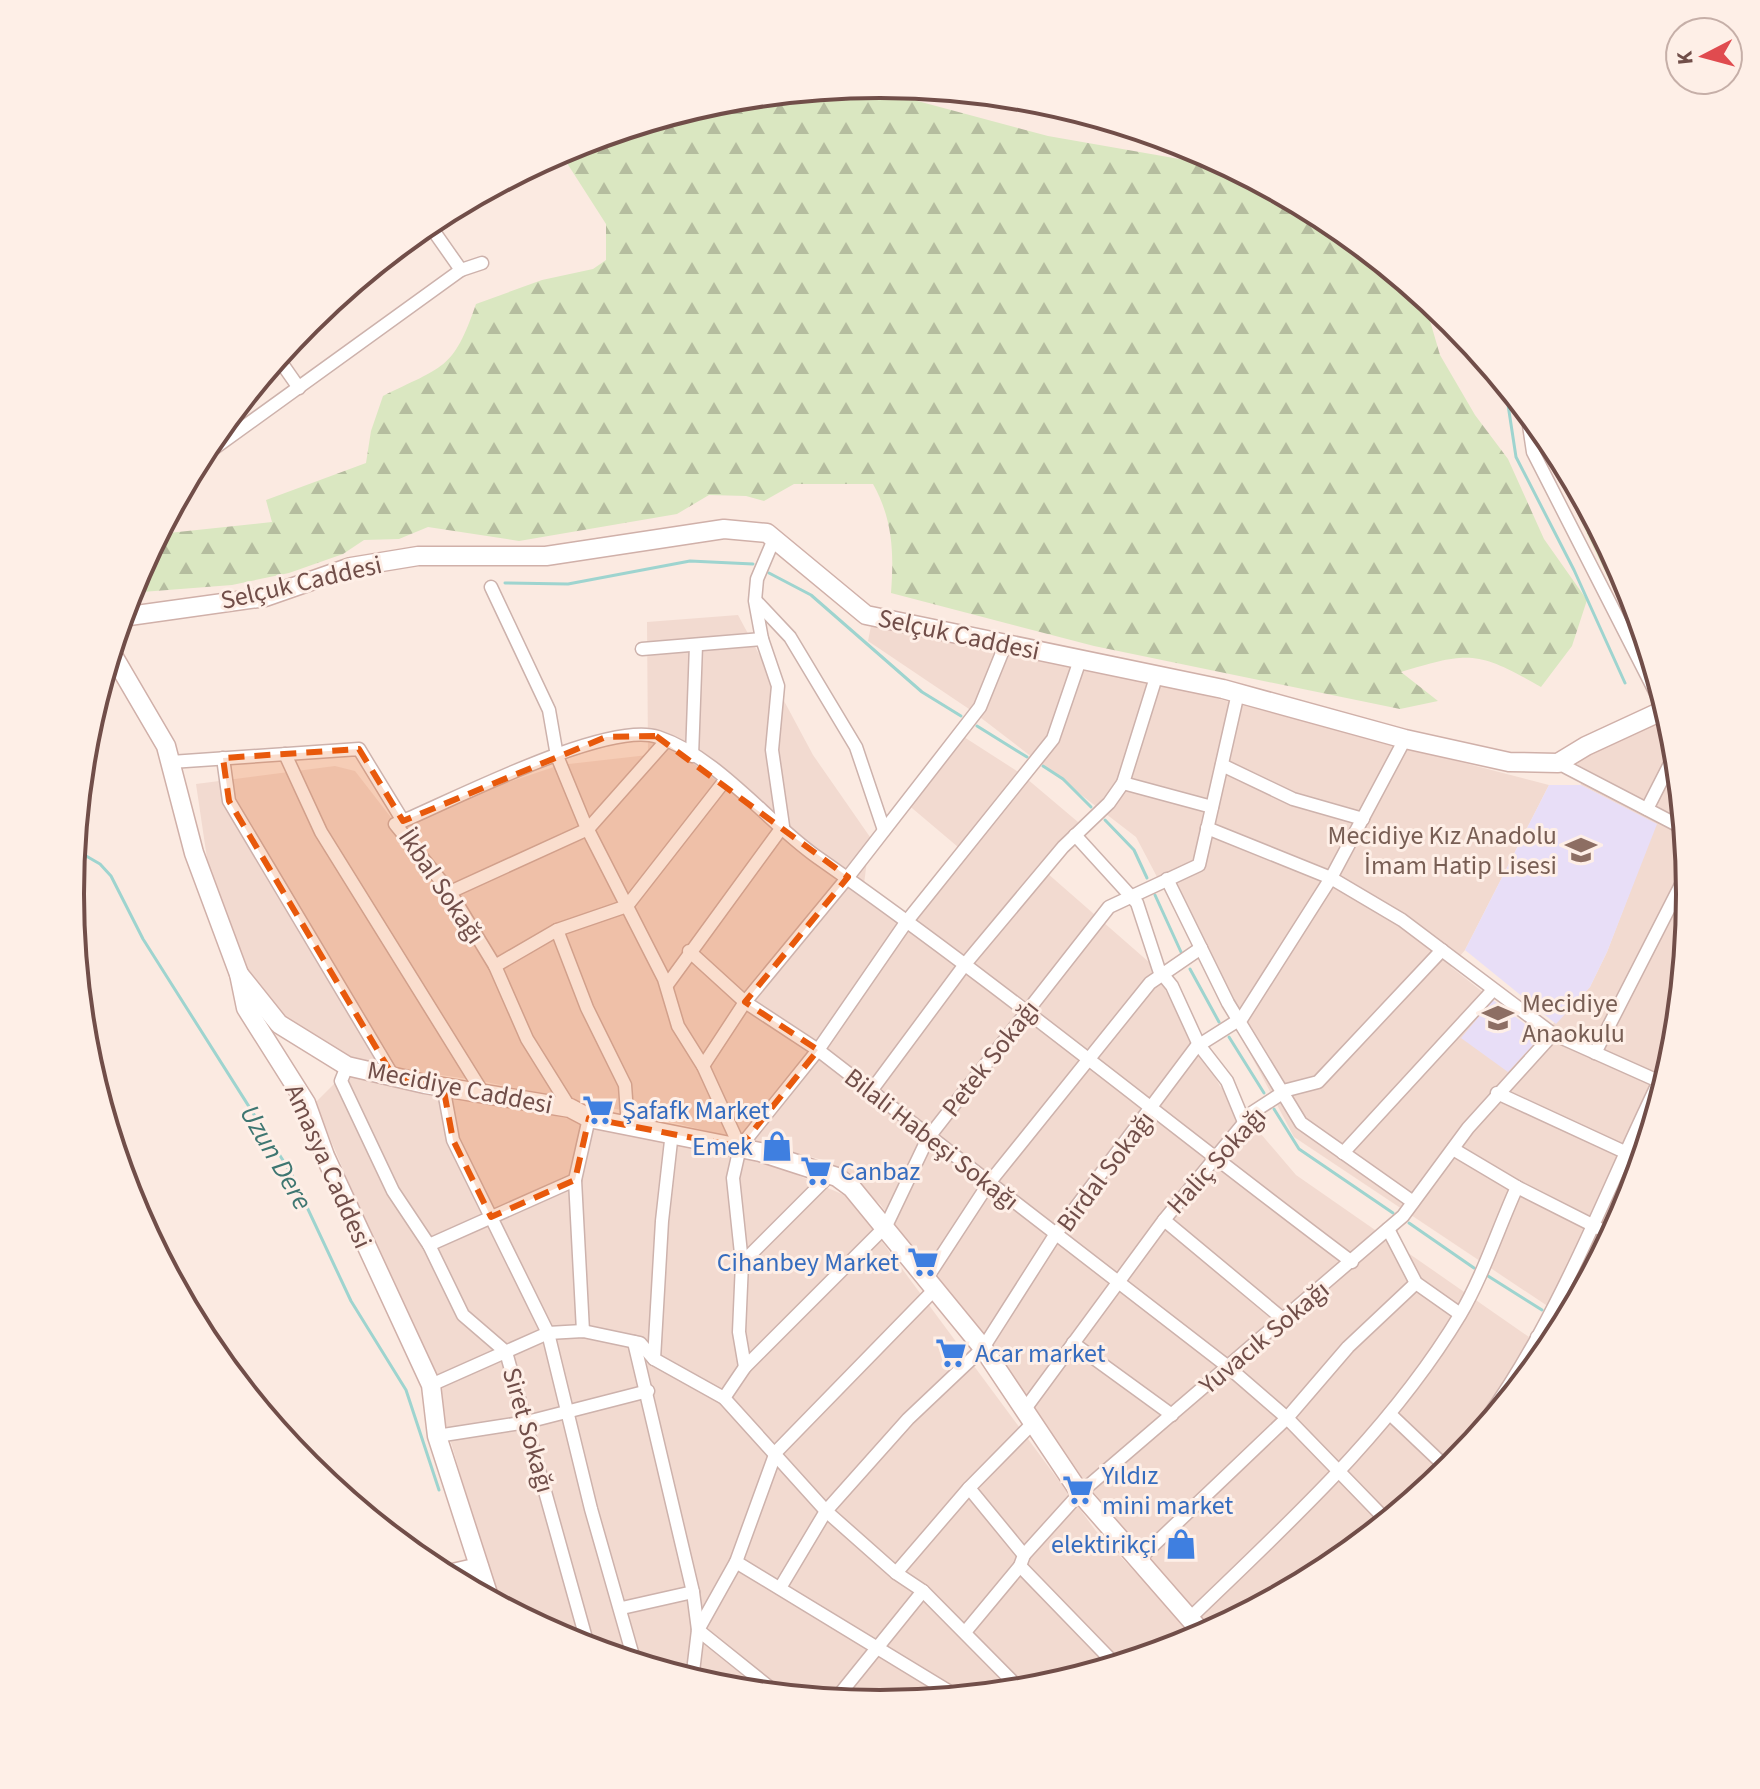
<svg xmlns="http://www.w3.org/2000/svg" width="1760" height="1789" font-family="'Source Sans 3',sans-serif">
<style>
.residential{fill:#f2dad0}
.education{fill:#e8def7}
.forest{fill:url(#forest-firs)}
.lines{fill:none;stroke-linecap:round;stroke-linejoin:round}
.stream{stroke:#9ed4cf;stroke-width:3}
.street-casing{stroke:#cdb2ac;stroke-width:15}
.secondary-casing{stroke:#d0b0a9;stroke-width:21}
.street{stroke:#fff;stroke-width:12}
.secondary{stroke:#fff;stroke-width:18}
.marked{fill:#e8590c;fill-opacity:0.2;stroke:#e8590c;stroke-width:6;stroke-dasharray:16 10;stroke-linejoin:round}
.labels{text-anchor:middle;stroke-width:6;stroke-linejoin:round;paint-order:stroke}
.street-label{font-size:26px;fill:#714e49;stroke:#feefe7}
.education-label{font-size:26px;fill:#785e54;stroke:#feefe7;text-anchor:end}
.shop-label{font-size:26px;fill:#366cbe;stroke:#feefe7;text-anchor:start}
.water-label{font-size:28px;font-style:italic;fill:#3e7671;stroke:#feefe7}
.rim{fill:none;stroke:#714e49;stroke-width:4}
</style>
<defs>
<pattern id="forest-firs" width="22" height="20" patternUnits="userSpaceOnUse" patternTransform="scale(2)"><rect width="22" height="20" fill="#dae7c1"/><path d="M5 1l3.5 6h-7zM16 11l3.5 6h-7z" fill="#b5bd9f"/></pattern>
</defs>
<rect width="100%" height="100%" fill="#fbeae1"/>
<g class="residential">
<path d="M738 615 813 755 870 837 864 884 907 919 958 847 906 803 964 737 1020 773 1078 822 1047 873 1150 963 1220 1086 1296 1175 1529 1337 1492 1420 1452 1468 1330 1568 1210 1632 1066 1459 880 1204 823 1160 635 1113 481 1081 355 1062 288 1020 248 970 208 865 196 784 335 766 355 771 393 820 560 765 648 755 647 622Z"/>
<path d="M871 626 1184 690 1549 785 1465 950 1451 967 1493 1000 1462 1038 1541 1036 1590 987 1607 952 1656 824 1581 785 1577 762 1666 710 1675 737 1690 895 1674 1053 1628 1205 1567 1319 1294 1137 1136 837 972 711 868 641Z"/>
<path d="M343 1075 525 1109 776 1166 849 1197 1096 1531 1198 1638 1038 1689 880 1704 722 1689 570 1643 498 1604 434 1384 315 1103Z"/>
</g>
<g class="education">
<path d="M1549 785H1581L1657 824 1607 952 1590 987 1556 1024 1465 950Z"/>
<path d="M1493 1000 1541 1036 1508 1072 1461 1038Z"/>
</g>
<g class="forest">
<path d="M880 85H890L910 99 1048 136 1231 168 1330 221 1423 297 1440 355 1475 415 1508 459 1544 539 1587 600 1572 646 1541 687C1478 651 1470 651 1401 672L1438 701 1400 709 1094 646 891 593C894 553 893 520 873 484H794L764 501 746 496 709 495 677 514 519 541 428 527 399 539 364 540 343 554 289 573 232 585 129 593 159 534 272 522 266 500 366 463 371 431 383 396C443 366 453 371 476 304L542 280 593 269 606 260V224L565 160 571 146 722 100Z"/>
<path d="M1540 428 1554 445 1629 585 1656 677 1539 434Z"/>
</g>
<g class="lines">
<g class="stream">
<path d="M1505 385 1516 457 1574 570 1625 683"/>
<path d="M769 573 811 595 922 692 961 716"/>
<path d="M505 583 568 584 690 561 753 564"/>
<path d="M977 726 1027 757"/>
<path d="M1043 766 1063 779 1091 807"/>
<path d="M1105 820 1134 850 1147 878"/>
<path d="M74 849 100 864 111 876 143 939 291 1173 351 1301 406 1390 439 1490"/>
<path d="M1155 895 1181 952"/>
<path d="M1190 969 1219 1022"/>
<path d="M1229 1037 1264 1093"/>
<path d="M1274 1109 1299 1149 1393 1213"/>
<path d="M1409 1223 1474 1268"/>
<path d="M1488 1276 1542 1310"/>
<path d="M1558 1320 1564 1324"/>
</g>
<defs>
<g id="street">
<path d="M428 223 461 270"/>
<path d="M278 358 299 388"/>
<path d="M1527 412 1533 452 1664 709"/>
<path d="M198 460 461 270 482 263"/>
<path d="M491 587 549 710 557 756 585 824 664 979 678 1026 703 1066 740 1147"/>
<path d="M757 602 790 637 856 747 884 830"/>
<path d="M642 649 762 639"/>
<path d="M285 754 321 832 483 1093"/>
<path d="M692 756 696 645"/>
<path d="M223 758 229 801 393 1076"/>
<path d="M171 762 359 749 403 821 395 824 450 892 495 966 527 1039 570 1108"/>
<path d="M1558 763 1683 828"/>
<path d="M1222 765 1293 799 1363 819"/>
<path d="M1123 783 1212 807"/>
<path d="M1647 809 1676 752"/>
<path d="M403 821C455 799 608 720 658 737 718 757 766 821 817 857 1000 985 1173 1128 1352 1262"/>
<path d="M1207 828 1331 878 1402 920 1553 1034 1665 1084"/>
<path d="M1075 835 1137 903 1159 970 1172 986 1199 1045 1227 1081 1244 1122"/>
<path d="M1167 879 1228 1003 1301 1123 1413 1202"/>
<path d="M450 892 588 829 666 741"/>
<path d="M557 930 587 1008 625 1085 628 1127"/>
<path d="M689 951 745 1002 818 1050 1227 1366 1287 1418 1387 1521"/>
<path d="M495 966 557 930 627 906 726 779"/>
<path d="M667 985 783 826 772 750 778 686 762 639 755 601 757 579 774 539"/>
<path d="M1595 1053 1688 871"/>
<path d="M347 1066 341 1081 393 1191 429 1245 463 1315 506 1352 589 1649"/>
<path d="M703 1066 745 1002 848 877 980 707 1006 643"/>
<path d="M443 1086 453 1140 548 1333 591 1509 635 1663"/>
<path d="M871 1091 966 963 1063 847 1109 803 1123 783 1157 674"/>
<path d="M1497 1093 1642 1160"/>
<path d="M1453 1149 1517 1187 1612 1235"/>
<path d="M1343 1153 1493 990"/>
<path d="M1164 1220 1283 1319"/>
<path d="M1388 1229 1416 1283 1460 1314"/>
<path d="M429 1245 575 1180"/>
<path d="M742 1263 831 1174"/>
<path d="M927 1278 989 1183 1150 983 1201 948"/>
<path d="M583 1331 575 1180 589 1118"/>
<path d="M1537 1337 1553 1345"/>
<path d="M634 1342 693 1592 698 1630 692 1680"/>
<path d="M1073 1343 1172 1415"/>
<path d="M654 1359 662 1221 672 1132"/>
<path d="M745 1367 739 1332 742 1263 733 1178 740 1147 818 1050 907 921 1053 739 1080 660"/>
<path d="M431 1385 548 1333 583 1331 640 1343 654 1359 724 1398 826 1511 896 1573 923 1591 1022 1691"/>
<path d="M724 1398 745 1367 886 1226 928 1138 1109 907 1199 865 1238 693"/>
<path d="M1025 1409 1164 1220 1253 1112 1287 1090 1318 1082 1442 950"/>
<path d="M1390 1414 1449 1470"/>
<path d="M437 1436 527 1422 648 1391"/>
<path d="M1437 1480C1550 1358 1600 1196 1674 1051"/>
<path d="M969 1488 1024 1555"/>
<path d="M1138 1560 1287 1418 1348 1347 1416 1283"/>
<path d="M736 1562 958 1697"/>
<path d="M1020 1566 1116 1665"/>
<path d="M896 1573 969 1488 1034 1422"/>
<path d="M780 1588 826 1511 908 1419 983 1348 1055 1235 1196 1047 1242 1018 1331 878 1405 739"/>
<path d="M622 1608 693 1592"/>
<path d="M1188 1620C1286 1525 1389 1433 1460 1315 1483 1276 1498 1229 1517 1187"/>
<path d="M966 1631 1020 1566 1024 1555 1080 1493 1403 1216 1468 1128 1553 1034"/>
<path d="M779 1695 698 1630 736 1562 776 1452 935 1289"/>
<path d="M835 1700 923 1591"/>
</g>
<g id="secondary">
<path d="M122 617 265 597 351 567 418 556H546L724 529 767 533 866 615 1223 689 1405 739 1509 762 1558 763 1586 746 1666 709"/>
<path d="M111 652 166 746 194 853 239 974 246 1008 306 1103 325 1156 431 1385 437 1436 490 1600"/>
<path d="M239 974 279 1024 347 1066 425 1084 570 1108 589 1118 760 1152 837 1177 852 1188 983 1348 1080 1493 1204 1635"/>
<path d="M444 1575 479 1567"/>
</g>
</defs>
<use href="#street" class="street-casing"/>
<use href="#secondary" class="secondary-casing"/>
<use href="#street" class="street"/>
<use href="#secondary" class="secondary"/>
</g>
<path class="marked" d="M656 736 848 877 745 1002 818 1050 740 1147 589 1118 575 1180 491 1217 453 1140 443 1086 393 1076 229 801 223 758 359 749 403 821 606 737Z"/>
<defs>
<symbol id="school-bare" viewBox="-9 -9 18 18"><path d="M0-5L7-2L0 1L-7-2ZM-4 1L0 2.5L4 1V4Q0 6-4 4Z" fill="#8d6e63" stroke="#feefe7" stroke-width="2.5" paint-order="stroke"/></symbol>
<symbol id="supermarket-bare" viewBox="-9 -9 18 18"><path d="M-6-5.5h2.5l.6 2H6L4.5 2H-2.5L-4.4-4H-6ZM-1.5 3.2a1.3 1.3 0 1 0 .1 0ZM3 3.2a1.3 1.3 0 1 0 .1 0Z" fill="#3f7fe0" stroke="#feefe7" stroke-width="2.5" paint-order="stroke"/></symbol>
<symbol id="shop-bare" viewBox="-9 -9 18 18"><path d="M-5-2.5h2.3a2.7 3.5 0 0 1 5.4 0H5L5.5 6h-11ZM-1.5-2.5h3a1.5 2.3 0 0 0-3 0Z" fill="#3f7fe0" stroke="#feefe7" stroke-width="2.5" paint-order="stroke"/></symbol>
</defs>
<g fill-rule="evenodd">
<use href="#school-bare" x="1559" y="828" width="44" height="44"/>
<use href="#school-bare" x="1476" y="996" width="44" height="44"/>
<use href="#supermarket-bare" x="576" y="1088" width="44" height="44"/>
<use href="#shop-bare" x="755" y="1124" width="44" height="44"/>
<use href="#supermarket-bare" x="794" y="1149" width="44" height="44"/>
<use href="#supermarket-bare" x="901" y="1240" width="44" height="44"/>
<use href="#supermarket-bare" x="929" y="1331" width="44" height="44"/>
<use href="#supermarket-bare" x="1056" y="1468" width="44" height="44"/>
<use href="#shop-bare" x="1159" y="1522" width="44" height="44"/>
</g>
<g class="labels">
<g class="street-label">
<text transform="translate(301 582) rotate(-13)" y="9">Selçuk Caddesi</text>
<text transform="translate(959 634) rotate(12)" y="9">Selçuk Caddesi</text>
<text transform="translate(442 886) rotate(56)" y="9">İkbal Sokağı</text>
<text transform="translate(990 1058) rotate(-52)" y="9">Petek Sokağı</text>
<text transform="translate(460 1087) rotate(11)" y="9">Mecidiye Caddesi</text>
<text transform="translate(932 1139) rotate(38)" y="9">Bilali Habeşi Sokağı</text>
<text transform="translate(1216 1160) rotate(-48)" y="9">Haliç Sokağı</text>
<text transform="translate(329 1166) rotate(66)" y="9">Amasya Caddesi</text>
<text transform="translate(1105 1171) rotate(-53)" y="9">Birdal Sokağı</text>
<text transform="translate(1264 1337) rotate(-40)" y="9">Yuvacık Sokağı</text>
<text transform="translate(529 1430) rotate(74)" y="9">Siret Sokağı</text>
</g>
<g class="education-label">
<text x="1557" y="844">Mecidiye Kız Anadolu<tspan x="1557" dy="30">İmam Hatip Lisesi</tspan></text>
<text x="1522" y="1012" text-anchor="start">Mecidiye<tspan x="1522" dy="30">Anaokulu</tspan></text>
</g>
<g class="shop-label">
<text x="622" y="1119">Şafafk Market</text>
<text x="753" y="1155" text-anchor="end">Emek</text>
<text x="840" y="1180">Canbaz</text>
<text x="899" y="1271" text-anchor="end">Cihanbey Market</text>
<text x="975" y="1362">Acar market</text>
<text x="1102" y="1484">Yıldız<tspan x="1102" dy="30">mini market</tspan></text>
<text x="1157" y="1553" text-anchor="end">elektirikçi</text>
</g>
<g class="water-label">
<text transform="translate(277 1157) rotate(60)" y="10">Uzun Dere</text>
</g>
</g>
<path d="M0 0H1760V1789H0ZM84 894a796 796 0 1 1 1592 0a796 796 0 1 1-1592 0Z" fill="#feefe7" fill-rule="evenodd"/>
<path class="rim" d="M84 894a796 796 0 1 1 1592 0a796 796 0 1 1-1592 0Z"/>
<g transform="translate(1704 56) rotate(264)"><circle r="38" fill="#feefe7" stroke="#c6afa8" stroke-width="2"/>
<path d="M0-6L14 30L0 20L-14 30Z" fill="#e04b4f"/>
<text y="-12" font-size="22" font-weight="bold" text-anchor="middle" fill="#714e49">K</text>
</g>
</svg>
